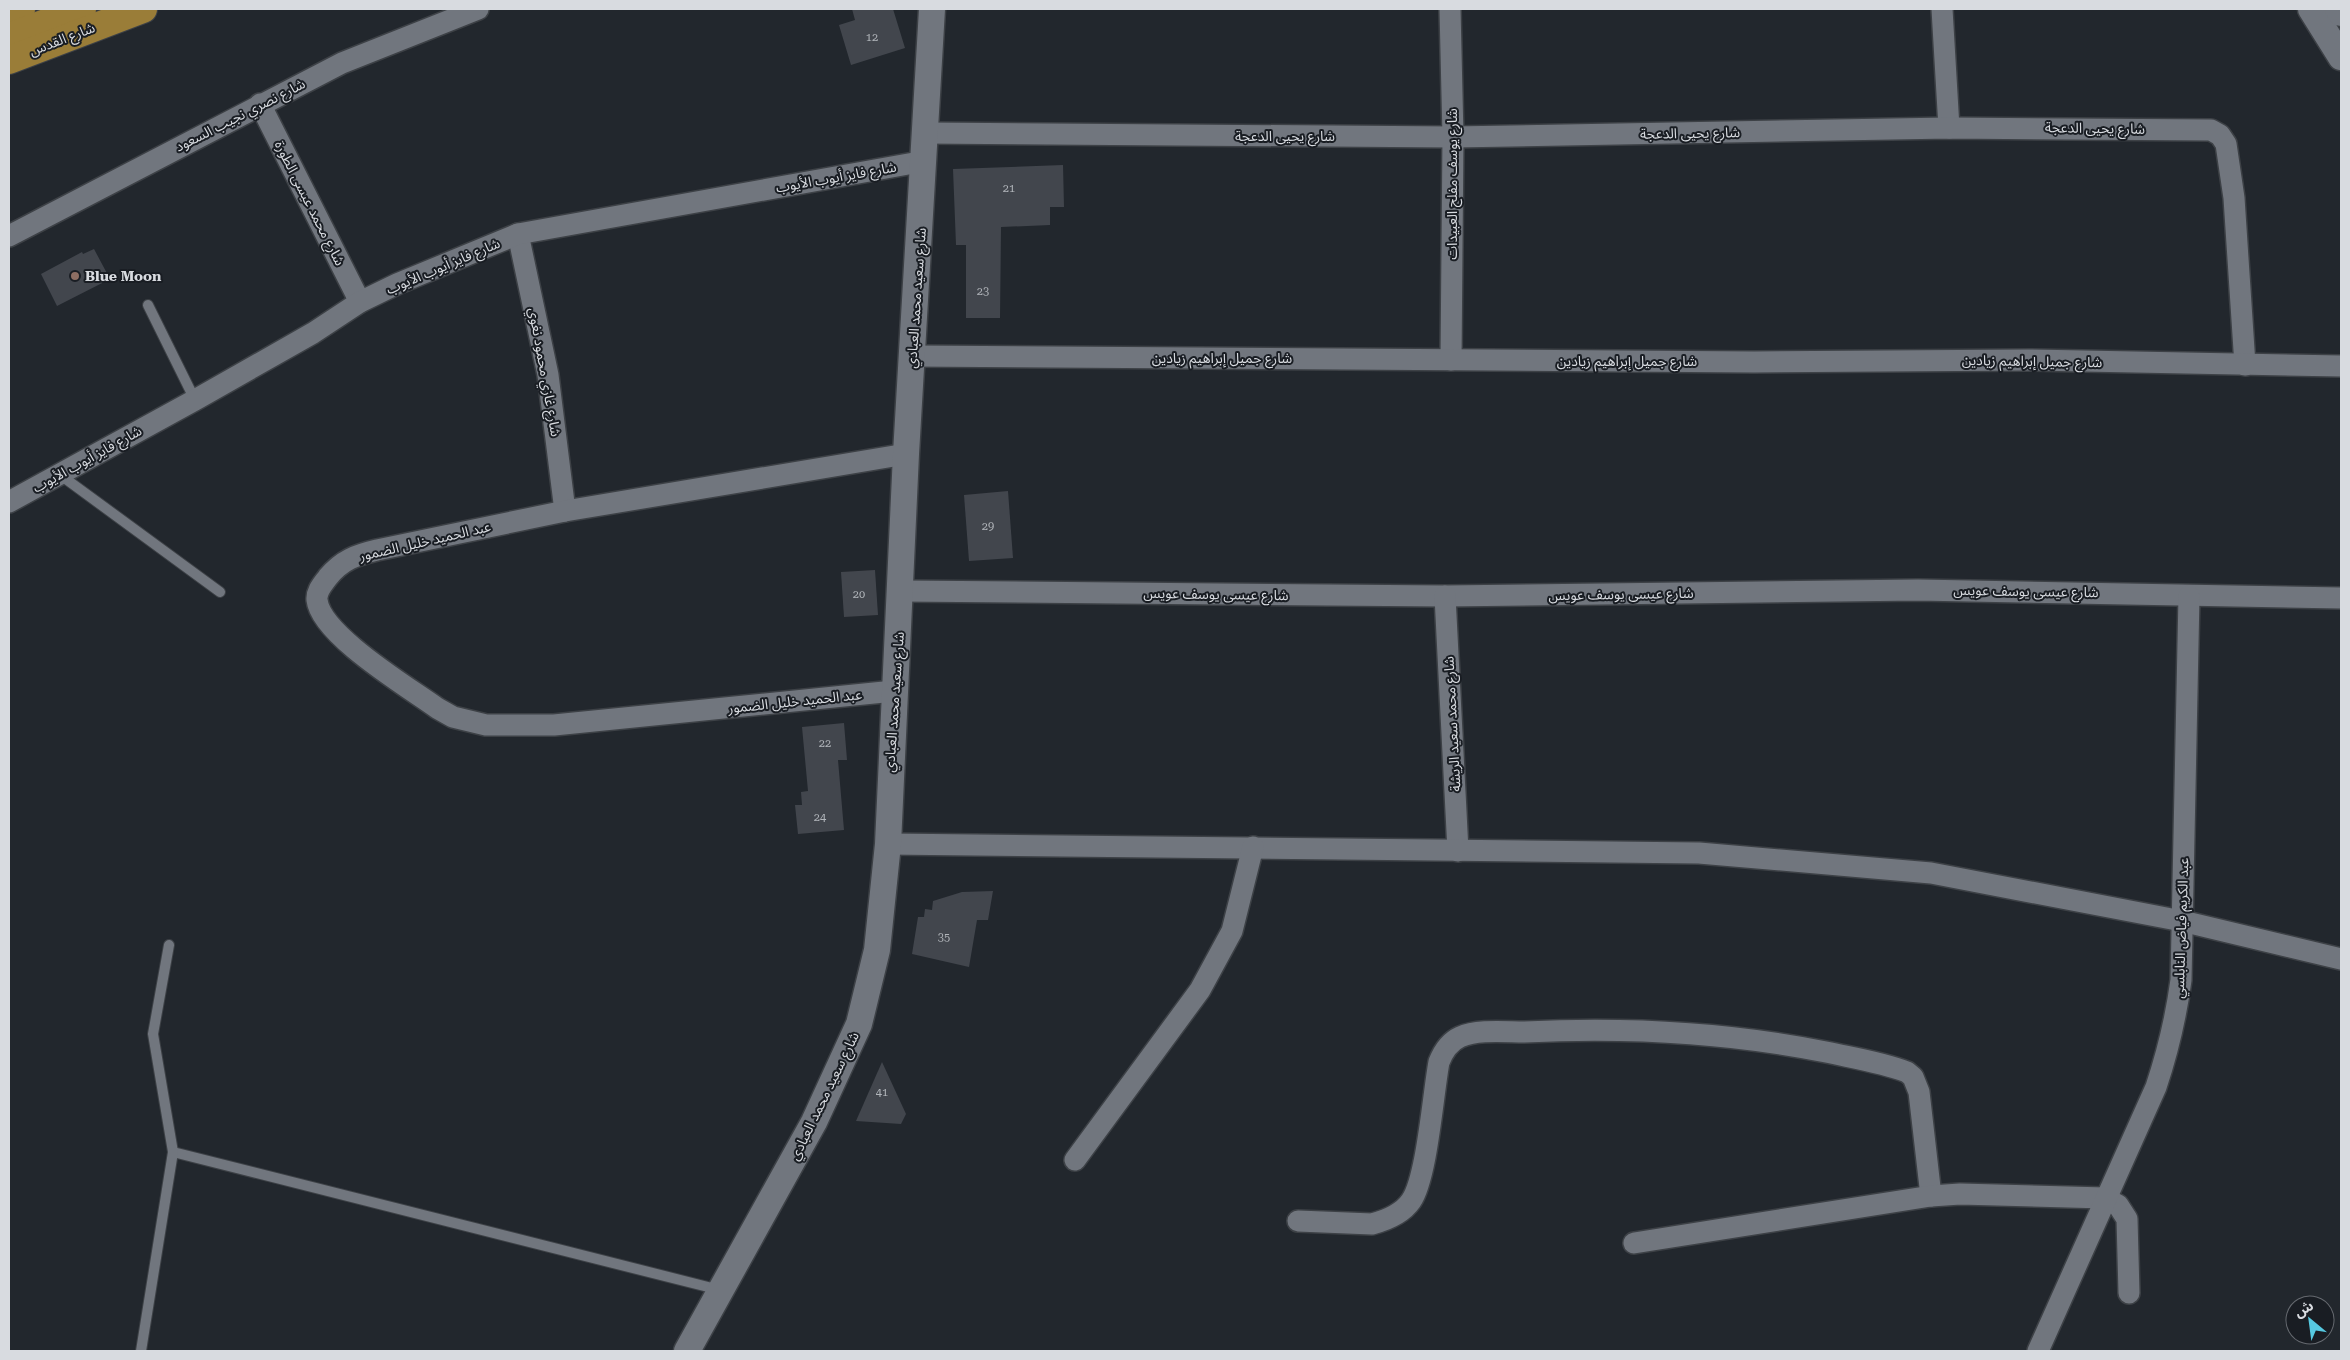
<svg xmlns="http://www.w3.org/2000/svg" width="2350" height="1360" font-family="'Roboto Serif','Noto Sans Arabic',serif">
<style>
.building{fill:#42464d}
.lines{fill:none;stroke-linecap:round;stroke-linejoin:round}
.service-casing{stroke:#3d4146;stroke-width:12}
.minor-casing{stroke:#3d4146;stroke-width:24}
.tertiary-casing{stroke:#3d4146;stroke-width:29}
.trunk-casing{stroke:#3d4146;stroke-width:30}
.service{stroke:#71767e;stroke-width:10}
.minor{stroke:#71767e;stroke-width:21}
.tertiary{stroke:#71767e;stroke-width:26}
.trunk{stroke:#9a7d38;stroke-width:28}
.education-dot{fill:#8d6e63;stroke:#191d23;stroke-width:2}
.labels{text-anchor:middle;stroke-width:4;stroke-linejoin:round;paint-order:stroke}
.number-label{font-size:11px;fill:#b2b6bb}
.street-label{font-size:14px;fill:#d8dbe0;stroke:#191d23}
.poi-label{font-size:14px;font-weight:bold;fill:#d8dbe0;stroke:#191d23;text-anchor:start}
</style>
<rect width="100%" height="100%" fill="#22272d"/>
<g class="building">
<path d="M852 9H893L905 48 851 65 839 25 855 20Z"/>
<path d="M1063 165 1064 207H1050V225L1001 227 1000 318H966V245H956L953 169Z"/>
<path d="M94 249 110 279 57 306 41 274 82 252 83 254Z"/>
<path d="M1008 491 1013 558 969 561 964 495Z"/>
<path d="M875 570 878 615 844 617 841 572Z"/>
<path d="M844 723 847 760H838L844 830 798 834 795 805H802L801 792 808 791 802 727Z"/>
<path d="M993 891 988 920H977L969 967 912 954 918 917H924L925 909 932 910 933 901 962 892Z"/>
<path d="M882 1062 906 1114 901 1124 856 1121Z"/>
</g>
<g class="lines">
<defs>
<g id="service">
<path d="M148 305 195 400"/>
<path d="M59 474 220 592"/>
<path d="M173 1152 720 1290"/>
<path d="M141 1351 173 1152 153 1034 169 945"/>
</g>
<g id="minor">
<path d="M1450 9 1453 137 1451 360"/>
<path d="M1942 9 1949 128"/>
<path d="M260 104 360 302"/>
<path d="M925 133 1453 137 1949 128 2211 130 2220 135 2226 144 2234 198 2245 365"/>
<path d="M518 234 548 375 565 511"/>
<path d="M9 236 342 63 478 9"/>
<path d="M913 356 1754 362 2028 360 2341 366"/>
<path d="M9 502 195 400 313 333 360 302 397 284 518 234 925 161"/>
<path d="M901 591 1445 596 1918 590 2341 598"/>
<path d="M1445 596 1458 851"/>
<path d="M894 691 554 725H486L453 717 437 708C408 687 321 635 317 600 316 591 323 584 328 577 342 560 356 555 377 550L565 511 906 454"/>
<path d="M888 844 1699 853 1931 873 2182 921 2341 959"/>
<path d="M1075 1160 1200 990 1232 931 1253 847"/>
<path d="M1298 1221 1372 1224C1387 1220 1402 1214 1411 1201 1427 1178 1433 1094 1439 1062 1443 1052 1449 1042 1460 1037 1478 1029 1505 1032 1524 1032 1625 1027 1726 1032 1826 1052 1853 1058 1881 1062 1907 1072L1913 1077 1919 1092 1931 1196"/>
<path d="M1634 1243 1931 1196 1960 1194 2105 1198 2118 1205 2127 1219 2129 1293"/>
<path d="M2038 1351 2156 1087C2168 1051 2176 1017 2181 980L2189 596"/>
</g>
<g id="tertiary">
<path d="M2311 9 2341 57"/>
<path d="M2338 9 2341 13"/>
<path d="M687 1351 814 1122 859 1024 877 950 888 844 906 454 932 9"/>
</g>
<g id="trunk">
<path d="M9 14 21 9"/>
<path d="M9 37 82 9"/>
<path d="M9 60 143 9"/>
</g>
</defs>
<use href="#service" class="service-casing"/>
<use href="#minor" class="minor-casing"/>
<use href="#tertiary" class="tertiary-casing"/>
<use href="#trunk" class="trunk-casing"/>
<use href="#service" class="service"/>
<use href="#minor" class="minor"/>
<use href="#tertiary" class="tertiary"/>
<use href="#trunk" class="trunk"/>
</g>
<circle class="education-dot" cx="75" cy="276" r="5"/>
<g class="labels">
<g class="number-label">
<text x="872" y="41">12</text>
<text x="1009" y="192">21</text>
<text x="983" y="295">23</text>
<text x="988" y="530">29</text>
<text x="859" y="598">20</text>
<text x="825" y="747">22</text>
<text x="820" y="821">24</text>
<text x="944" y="941">35</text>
<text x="882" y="1096">41</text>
</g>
<g class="street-label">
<text transform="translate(62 39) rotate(-21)" y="5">شارع القدس</text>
<text transform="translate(240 115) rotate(-27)" y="5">شارع نصري نجيب السعود</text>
<text transform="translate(2095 128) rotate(1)" y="5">شارع يحيى الدعجة</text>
<text transform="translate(1690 133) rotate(-1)" y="5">شارع يحيى الدعجة</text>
<text x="1285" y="141">شارع يحيى الدعجة</text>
<text transform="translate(836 177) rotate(-10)" y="5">شارع فايز أيوب الأيوب</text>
<text transform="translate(1452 184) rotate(-90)" y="5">شارع يوسف مفلح العبيدات</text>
<text transform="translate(310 203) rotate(63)" y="5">شارع محمد عيسى الطورة</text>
<text transform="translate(443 266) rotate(-23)" y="5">شارع فايز أيوب الأيوب</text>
<text transform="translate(916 298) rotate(-86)" y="5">شارع سعيد محمد العبادي</text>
<text x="1222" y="363">شارع جميل إبراهيم زيادين</text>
<text x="1627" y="366">شارع جميل إبراهيم زيادين</text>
<text transform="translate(2032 361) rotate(1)" y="5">شارع جميل إبراهيم زيادين</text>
<text transform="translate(545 372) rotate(80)" y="5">شارع غازي محمود نغوي</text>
<text transform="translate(87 459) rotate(-29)" y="5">شارع فايز أيوب الأيوب</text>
<text transform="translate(425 541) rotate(-13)" y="5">عبد الحميد خليل الضمور</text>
<text transform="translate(2026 591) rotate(1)" y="5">شارع عيسى يوسف عويس</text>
<text transform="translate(1216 594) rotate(1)" y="5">شارع عيسى يوسف عويس</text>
<text transform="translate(1621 594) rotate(-1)" y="5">شارع عيسى يوسف عويس</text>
<text transform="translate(795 701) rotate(-6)" y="5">عبد الحميد خليل الضمور</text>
<text transform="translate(894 702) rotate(-86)" y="5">شارع سعيد محمد العبادي</text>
<text transform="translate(1452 724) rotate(-93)" y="5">شارع محمد سعيد الريشة</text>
<text transform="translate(2181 928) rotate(-88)" y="5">عبد الكريم فياض النابلسي</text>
<text transform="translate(824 1096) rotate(-64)" y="5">شارع سعيد محمد العبادي</text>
</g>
<g class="poi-label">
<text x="85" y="281">Blue Moon</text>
</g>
</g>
<rect width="2350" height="1360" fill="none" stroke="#d8dbe0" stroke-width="20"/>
<g transform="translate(2310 1320) rotate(331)"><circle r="24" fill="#191d23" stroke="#65696f"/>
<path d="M0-4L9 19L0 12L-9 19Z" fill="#56c9e1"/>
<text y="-8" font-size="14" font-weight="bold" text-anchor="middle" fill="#d8dbe0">ش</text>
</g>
</svg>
